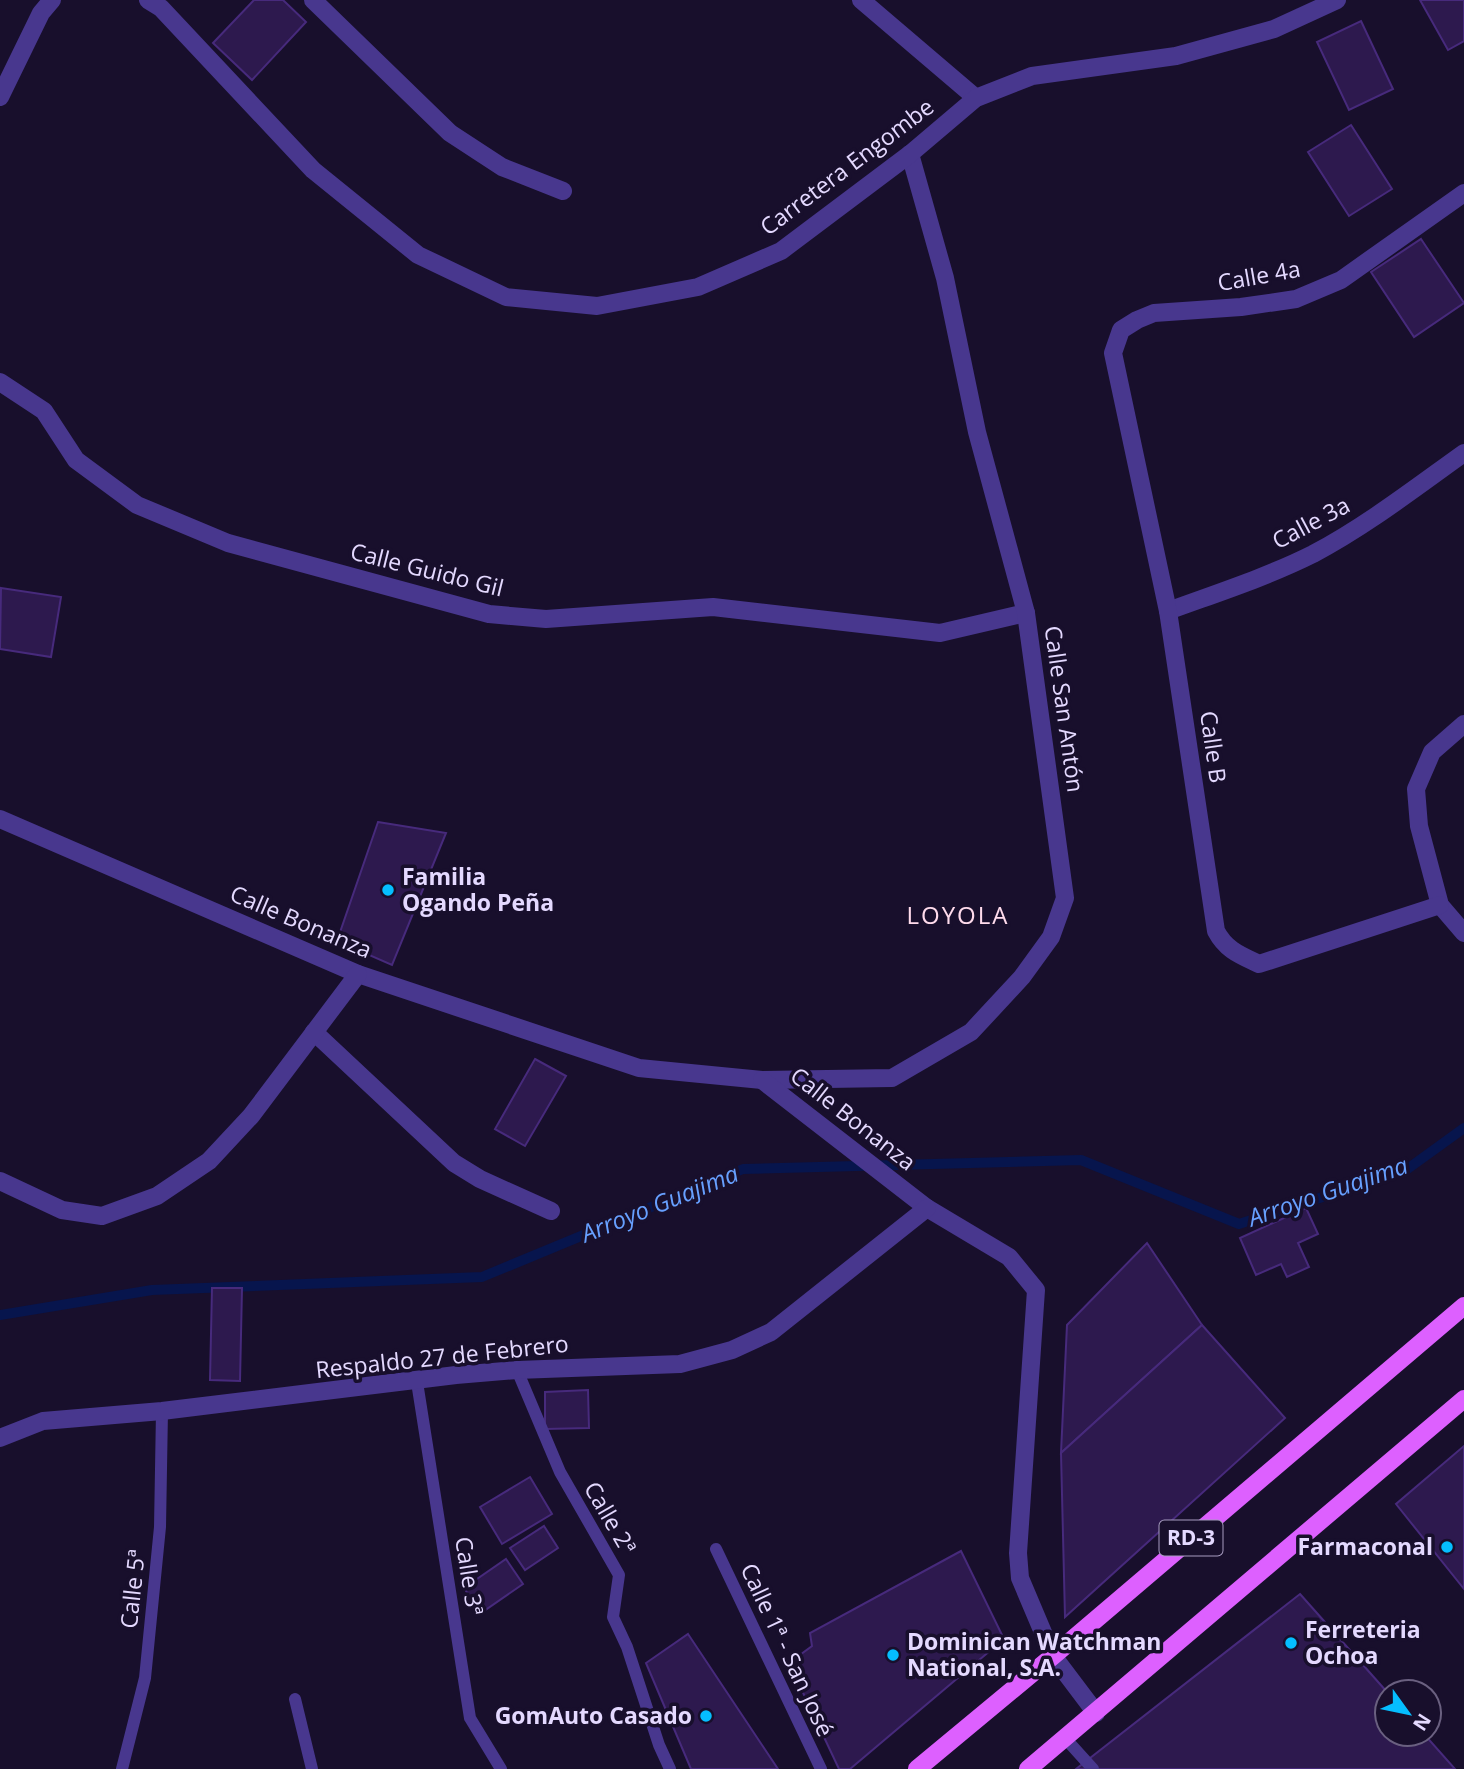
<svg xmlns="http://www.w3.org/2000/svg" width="1464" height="1769" font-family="'Open Sans',sans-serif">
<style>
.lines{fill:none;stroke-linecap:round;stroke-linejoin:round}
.stream{stroke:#07154d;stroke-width:10}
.building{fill:#2d194e;stroke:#472a7c;stroke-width:2}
.service{stroke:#48378e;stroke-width:12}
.minor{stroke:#48378e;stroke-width:18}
.tertiary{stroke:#48378e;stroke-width:18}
.primary{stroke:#dd60ff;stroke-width:18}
.poi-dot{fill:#05beff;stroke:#180f2c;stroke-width:2.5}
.labels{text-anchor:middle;stroke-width:7;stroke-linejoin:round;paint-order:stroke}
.shield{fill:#180f2c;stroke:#a79cc0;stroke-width:2}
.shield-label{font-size:21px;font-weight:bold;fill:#e4d9ff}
.street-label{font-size:23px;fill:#e4d9ff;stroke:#180f2c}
.poi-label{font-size:23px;font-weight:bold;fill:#e4d9ff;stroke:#180f2c;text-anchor:start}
.neighbourhood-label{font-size:24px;letter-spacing:2px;fill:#ffdbec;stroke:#180f2c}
.water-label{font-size:24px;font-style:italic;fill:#67a0ff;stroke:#180f2c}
</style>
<rect width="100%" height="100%" fill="#180f2c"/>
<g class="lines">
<path class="stream" d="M0 1315 152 1290 482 1277 743 1169 1081 1160 1239 1224 1406 1170 1464 1128"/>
</g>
<g class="building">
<path d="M254 0H283L306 22 252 80 213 43Z"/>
<path d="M1420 0H1464V41L1448 50Z"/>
<path d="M1361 21 1393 89 1349 110 1317 42Z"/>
<path d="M1351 125 1392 189 1349 216 1308 152Z"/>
<path d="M1421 239 1464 303 1414 337 1371 272Z"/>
<path d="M1 588 61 597 51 657 0 649Z"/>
<path d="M378 822 446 833 392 965 337 941Z"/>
<path d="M535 1059 566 1076 525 1146 495 1129Z"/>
<path d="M1306 1208 1318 1234 1298 1243 1309 1267 1287 1277 1281 1264 1256 1275 1240 1238Z"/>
<path d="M1147 1243 1202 1325 1061 1453 1067 1325Z"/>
<path d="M212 1288H242L240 1381 210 1380Z"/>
<path d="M1202 1325 1285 1418 1065 1617 1061 1453Z"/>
<path d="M588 1390 589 1428 545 1429V1392Z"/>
<path d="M1464 1446V1589L1396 1504Z"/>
<path d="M530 1477 552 1514 502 1544 480 1507Z"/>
<path d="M544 1526 558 1548 525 1570 510 1548Z"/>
<path d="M961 1551 1004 1639 850 1769H839L789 1663 812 1646 810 1633Z"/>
<path d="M506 1559 523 1584 481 1613 464 1588Z"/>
<path d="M1300 1594 1387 1692V1734H1424L1455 1769H1076Z"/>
<path d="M688 1634 778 1769H691L646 1663Z"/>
</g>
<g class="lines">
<g class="service">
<path d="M517 1370 560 1472 619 1575 613 1617 627 1647 659 1745 670 1769"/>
<path d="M417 1382 470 1718 501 1769"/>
<path d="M716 1549 821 1769"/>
<path d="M295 1699 312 1769"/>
<path d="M1065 1738 1093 1769"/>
<path d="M122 1769 145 1678 160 1527 162 1411"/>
</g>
<g class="minor">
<path d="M313 0 450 133 502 167 563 191"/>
<path d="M861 0 976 98"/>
<path d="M0 382 44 411 76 460 137 505 228 543 489 614 546 619 713 607 940 633 1026 613"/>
<path d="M1168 611C1217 593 1267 577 1313 554 1366 526 1415 488 1464 453"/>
<path d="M1464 724 1432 752 1416 789 1419 826 1440 905 1464 933"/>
<path d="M0 819 358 974 639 1068 762 1080 892 1078 971 1032 1022 977 1051 937 1065 898 1026 613 977 432 945 278 910 154"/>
<path d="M1440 905 1259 964C1240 955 1226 950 1216 931L1168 611 1113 353 1121 330 1137 320 1154 313 1241 307 1296 299 1341 280 1464 193"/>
<path d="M314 1032 454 1163 480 1179 551 1211"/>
<path d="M762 1080 927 1208 1009 1257 1036 1290 1018 1553 1020 1578 1053 1656 1096 1713"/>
<path d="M0 1181 62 1210 102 1216 157 1196 209 1161 251 1116 358 974"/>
<path d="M0 1438 43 1421 162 1411 456 1375 517 1370 680 1364 732 1350 771 1332 927 1208"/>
</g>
<g class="tertiary">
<path d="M148 0 161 8 313 170 418 255 506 297 597 306 698 287 781 251 910 154 976 98 1032 76 1176 56 1274 29 1337 0"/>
<path d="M0 97 41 13 52 0"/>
</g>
<g class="primary">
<path d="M917 1769 1053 1656 1464 1306"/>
<path d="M1028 1769 1464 1399"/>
</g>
</g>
<g class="poi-dot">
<circle cx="388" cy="890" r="7"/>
<circle cx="1447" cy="1547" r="7"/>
<circle cx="1291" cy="1643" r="7"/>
<circle cx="893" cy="1655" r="7"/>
<circle cx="706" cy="1716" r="7"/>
</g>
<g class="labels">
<rect class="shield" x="1159.5" y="1520.5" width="63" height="35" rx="5"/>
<g class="shield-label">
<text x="1191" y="1545">RD-3</text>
</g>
<g class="street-label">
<text transform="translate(847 167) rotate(-37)" y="8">Carretera Engombe</text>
<text transform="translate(1259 276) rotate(-10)" y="8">Calle 4a</text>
<text transform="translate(1311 523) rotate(-28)" y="8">Calle 3a</text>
<text transform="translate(427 570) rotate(14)" y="8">Calle Guido Gil</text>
<text transform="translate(1064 709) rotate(82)" y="8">Calle San Antón</text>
<text transform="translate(1213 747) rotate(82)" y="8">Calle B</text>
<text transform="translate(301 922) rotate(23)" y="8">Calle Bonanza</text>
<text transform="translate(853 1119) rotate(38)" y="8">Calle Bonanza</text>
<text transform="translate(442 1357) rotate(-6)" y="8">Respaldo 27 de Febrero</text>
<text transform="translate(610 1518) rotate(60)" y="8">Calle 2ª</text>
<text transform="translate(469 1576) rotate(81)" y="8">Calle 3ª</text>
<text transform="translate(133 1589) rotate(-84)" y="8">Calle 5ª</text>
<text transform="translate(787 1650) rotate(65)" y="8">Calle 1ª - San José</text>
</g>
<g class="poi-label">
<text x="402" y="885">Familia<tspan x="402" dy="26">Ogando Peña</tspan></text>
<text x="1433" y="1555" text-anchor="end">Farmaconal</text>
<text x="1305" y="1638">Ferreteria<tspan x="1305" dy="26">Ochoa</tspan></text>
<text x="907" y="1650">Dominican Watchman<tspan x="907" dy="26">National, S.A.</tspan></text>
<text x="692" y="1724" text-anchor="end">GomAuto Casado</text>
</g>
<g class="neighbourhood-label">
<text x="958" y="924">LOYOLA</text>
</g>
<g class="water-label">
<text transform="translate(1328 1192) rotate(-19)" y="8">Arroyo Guajima</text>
<text transform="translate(660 1204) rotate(-22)" y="8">Arroyo Guajima</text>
</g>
</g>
<g transform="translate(1408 1713) rotate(123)"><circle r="33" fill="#180f2c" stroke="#6a6080" stroke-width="2"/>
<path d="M0-5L12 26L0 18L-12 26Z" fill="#05beff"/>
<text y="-10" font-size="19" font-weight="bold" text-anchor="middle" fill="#e4d9ff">N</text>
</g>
</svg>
